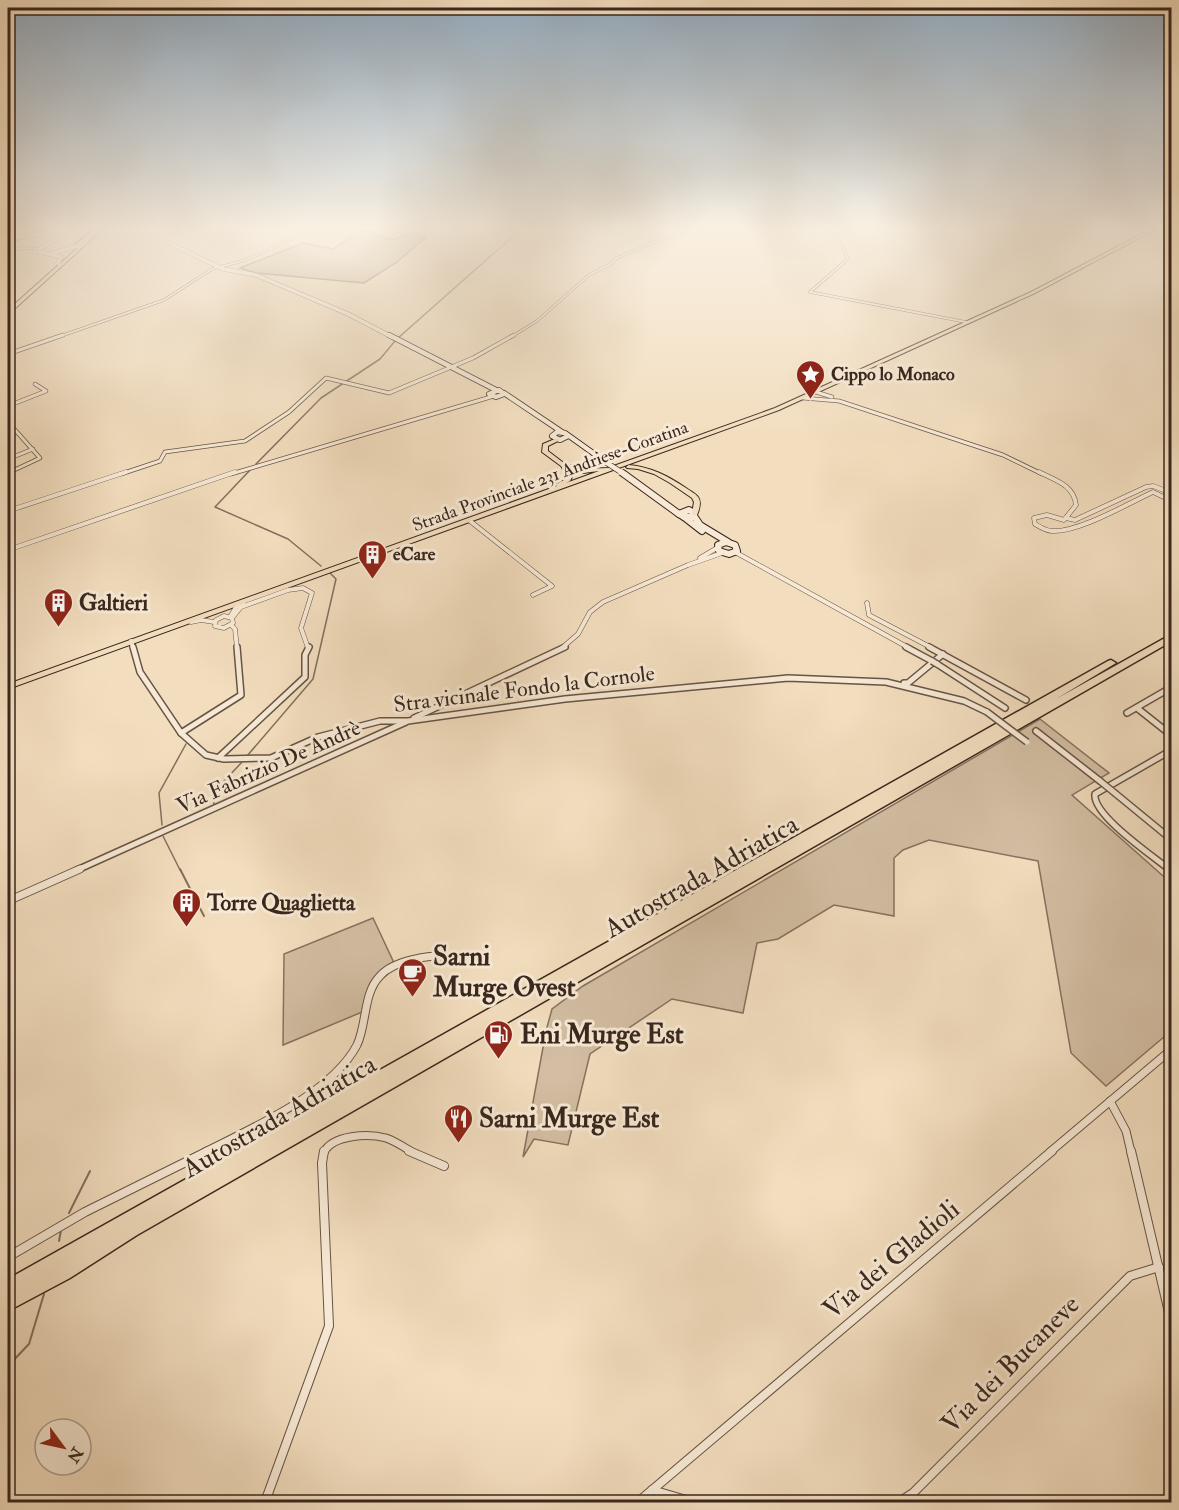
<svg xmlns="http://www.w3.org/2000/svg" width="1179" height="1510" font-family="'IM FELL Double Pica',serif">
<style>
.green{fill:#d3bea3;stroke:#867260;stroke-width:1.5}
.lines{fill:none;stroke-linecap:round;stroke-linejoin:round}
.stream-far1{stroke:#826f5d;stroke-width:1.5}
.stream{stroke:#826f5d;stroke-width:2}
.street-far5-casing{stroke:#675445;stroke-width:3}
.street-far4-casing{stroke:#675445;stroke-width:4.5}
.street-far3-casing{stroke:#675445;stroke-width:5}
.street-far2-casing{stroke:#675445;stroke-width:8}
.street-far1-casing{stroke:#675445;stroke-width:9}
.street-casing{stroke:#675445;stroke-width:10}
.secondary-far2-casing{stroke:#39271d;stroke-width:4.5}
.secondary-far1-casing{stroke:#39271d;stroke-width:6}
.secondary-casing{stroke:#39271d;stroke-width:8}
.primary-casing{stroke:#39271d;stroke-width:2}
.highway-casing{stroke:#39271d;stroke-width:3}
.street-far5{stroke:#f7e9d5;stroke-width:2}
.street-far4{stroke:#f7e9d5;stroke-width:3}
.street-far3{stroke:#f7e9d5;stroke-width:4}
.street-far2{stroke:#f7e9d5;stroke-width:5}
.street-far1{stroke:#f7e9d5;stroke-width:7}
.street{stroke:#f7e9d5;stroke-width:8}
.secondary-far2{stroke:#f7e9d5;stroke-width:4}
.secondary-far1{stroke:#f7e9d5;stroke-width:4.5}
.secondary{stroke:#f7e9d5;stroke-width:6}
.primary{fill:#f2ddbe;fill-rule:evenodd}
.highway{fill:#f2ddbe;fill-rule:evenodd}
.rail-casing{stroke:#39271d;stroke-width:2}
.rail{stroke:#f7e9d5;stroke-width:1.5;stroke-dasharray:2;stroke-linecap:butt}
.street-bridge-casing{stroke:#675445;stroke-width:8;stroke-linecap:butt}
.secondary-bridge-far2-casing{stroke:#39271d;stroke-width:4.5;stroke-linecap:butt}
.secondary-bridge-far1-casing{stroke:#39271d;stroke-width:6;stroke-linecap:butt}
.secondary-bridge-casing{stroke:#39271d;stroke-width:8;stroke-linecap:butt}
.street-bridge{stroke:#f7e9d5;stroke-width:5}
.secondary-bridge-far2{stroke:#f7e9d5;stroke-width:4}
.secondary-bridge-far1{stroke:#f7e9d5;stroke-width:4.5}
.secondary-bridge{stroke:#f7e9d5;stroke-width:6}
.labels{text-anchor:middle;stroke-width:6;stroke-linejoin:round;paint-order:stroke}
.far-poi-label{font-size:18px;font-weight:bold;fill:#39271d;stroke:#f7e9d5;text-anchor:start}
.far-street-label{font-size:18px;fill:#39271d;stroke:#f7e9d5}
.poi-label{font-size:22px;font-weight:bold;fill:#39271d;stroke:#f7e9d5;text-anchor:start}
.street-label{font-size:22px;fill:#39271d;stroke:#f7e9d5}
.near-street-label{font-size:27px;fill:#39271d;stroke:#f7e9d5}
.near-poi-label{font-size:27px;font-weight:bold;fill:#39271d;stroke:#f7e9d5;text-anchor:start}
</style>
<rect width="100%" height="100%" fill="#f2ddbe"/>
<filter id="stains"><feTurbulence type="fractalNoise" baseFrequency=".00333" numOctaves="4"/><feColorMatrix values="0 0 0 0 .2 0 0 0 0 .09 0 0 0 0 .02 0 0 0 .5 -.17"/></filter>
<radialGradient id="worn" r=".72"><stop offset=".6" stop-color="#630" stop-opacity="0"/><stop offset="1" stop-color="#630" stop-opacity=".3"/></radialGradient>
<g class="green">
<path d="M362 229 392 240 411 233 426 237 397 262 364 283 256 273 240 268 303 243 333 249Z"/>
<path d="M1040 719 1109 773 1072 795 1171 883V1031L1106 1086 1071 1053 1038 861 929 840 903 850 894 858V916L834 905 778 939 757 943 743 1013 672 999 590 1054 568 1145 534 1139 523 1157 546 1031 552 1009 583 986Z"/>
<path d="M373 918 395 965 381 972 367 1010 283 1045 284 954Z"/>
</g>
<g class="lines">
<g class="stream-far1">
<path d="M398 338 519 231V228"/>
<path d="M256 464 321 398 380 359 395 341"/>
<path d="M251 469 215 507 288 539 321 566"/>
<path d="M247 756 313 679 336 579 330 573"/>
<path d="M214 804 212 794 242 762"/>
<path d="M162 825 159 793 186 744"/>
<path d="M163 836 180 870"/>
</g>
<g class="stream">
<path d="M180 869 204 916"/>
<path d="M69 1213 90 1171"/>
<path d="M59 1241 61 1230"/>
<path d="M8 1366 29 1344 44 1294"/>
</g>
<defs>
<g id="street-far5">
<path d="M827 228 843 246 848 259 810 292 966 322"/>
<path d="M1164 228 1172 229"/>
<path d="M8 251 24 248 39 249"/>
<path d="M58 337 164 300 212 269 246 260 298 236 295 232 304 228"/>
<path d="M511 337 537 321 589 275 611 264 617 258 659 240 707 228"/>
</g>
<g id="street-far4">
<path d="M8 354 63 335"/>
<path d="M816 392 832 397"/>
<path d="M803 398 839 401 1003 455 1042 474"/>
<path d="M8 406 46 391 35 384"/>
<path d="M8 422 40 458 8 473"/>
<path d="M8 459 33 449"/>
<path d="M121 474 160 461 165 452 245 441 289 412 326 378 389 393 473 358 514 335"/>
<path d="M231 474 494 396"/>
</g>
<g id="street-far3">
<path d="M1039 472C1055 480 1074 485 1076 505L1064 520 1047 515 1034 518 1035 524C1040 527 1046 531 1052 531 1078 533 1129 503 1153 492L1172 501"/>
<path d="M8 511 126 472"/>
<path d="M1066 518 1075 520 1146 487 1153 486 1172 493"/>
<path d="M470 521 552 586 533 595"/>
<path d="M8 550 235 472"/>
<path d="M735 552 909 648"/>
<path d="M700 558 717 548"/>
<path d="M867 603 869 615 932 648"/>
<path d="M224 616 232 618 233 623 224 628 215 626 216 620Z"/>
<path d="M230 617 236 607 243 603"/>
<path d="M232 618 241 607 288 590 303 588 312 593 301 628 308 648"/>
<path d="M191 622 201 620 214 622"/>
<path d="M231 625 235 629 237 648"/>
<path d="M131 641 133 648"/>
<path d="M562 648 578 634 590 612 603 602 688 565 722 553"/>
</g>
<g id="street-far2">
<path d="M133 647 140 672 181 733 206 755 224 759 271 758 318 737 380 721H408L565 699 788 678 886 682 964 701 987 712"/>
<path d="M906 647 932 661"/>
<path d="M929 647 1026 700"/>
<path d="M937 664 1005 708"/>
<path d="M904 683H908L943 654"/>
<path d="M1137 708 1171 735 1172 739"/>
<path d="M1127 713 1172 687"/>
<path d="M414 718 565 647"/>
<path d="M1036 731 1100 781"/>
<path d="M181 733 241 695 237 647"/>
<path d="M218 758 305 677V655L309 647"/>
<path d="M1116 794 1172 840"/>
<path d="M77 870 406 722"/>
<path d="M1170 870C1153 856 1092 815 1095 794L1170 751 1172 745"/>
</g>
<g id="street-far1">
<path d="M1168 869 1172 872"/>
<path d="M8 901 80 869"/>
<path d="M1110 1101 1126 1131 1131 1152"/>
<path d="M205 1152C252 1128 331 1094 357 1045 367 1024 363 993 380 976 394 960 429 955 449 956"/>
<path d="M324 1152C333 1135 368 1133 386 1138 395 1141 404 1147 412 1152"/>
<path d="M1050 1152 1172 1049"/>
</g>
<g id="street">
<path d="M409 1151 444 1166"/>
<path d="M1131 1151 1172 1325"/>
<path d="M8 1257 85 1212 208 1151"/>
<path d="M652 1490 693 1502"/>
<path d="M265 1502 329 1326 322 1163 324 1151"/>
<path d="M638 1502 1052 1151"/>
<path d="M899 1502 913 1493 1130 1276 1159 1267"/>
</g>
<g id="secondary-far2">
<path d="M156 228 157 234 163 240 223 269 256 275 348 314 392 337"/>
<path d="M66 233 55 232 78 228"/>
<path d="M35 234 56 230"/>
<path d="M8 239 25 236"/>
<path d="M53 253 77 246"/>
<path d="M58 263 61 257 40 252 39 249 68 232"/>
</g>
<g id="secondary-far1">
<path d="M389 335 496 390"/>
<path d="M499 390 504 394 496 397 489 394Z"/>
<path d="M504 393 562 432"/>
<path d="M568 436 560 440 552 436 557 432 565 433 607 463"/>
</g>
<g id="secondary">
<path d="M624 474 679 514"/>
<path d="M689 510 694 513 693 517H684L679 514Z"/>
<path d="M694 516 700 525 728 542"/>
<path d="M684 517 702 531"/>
<path d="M726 542 735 545 737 551 729 554 719 551 718 545Z"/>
</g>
<g id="primary">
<path d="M100 228H104L10 313H8V310Z"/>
<path d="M1153 228H1158L1033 294 779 410 8 689V684L557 486 555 485 556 484 566 479 567 475 561 466 542 452 543 444 557 438 560 440 548 446V451L565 464 583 469 608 468 775 408 1031 292ZM568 469 583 473 599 471 566 483 570 481 573 475Z"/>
<path d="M629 465C651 467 668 476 686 488 690 491 695 493 698 497 702 502 699 510 697 515H693L692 514 694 502 692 498 670 483 654 474 638 469 627 468 626 467Z"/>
</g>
<g id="highway">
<path d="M95 228H100L79 247H75V245Z"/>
<path d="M1172 634V641L137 1235 70 1278 8 1311V1279L1108 661 1111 660 1116 663 1056 699Z"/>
</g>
</defs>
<use href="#street-far5" class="street-far5-casing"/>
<use href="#street-far4" class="street-far4-casing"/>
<use href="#street-far3" class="street-far3-casing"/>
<use href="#street-far2" class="street-far2-casing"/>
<use href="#street-far1" class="street-far1-casing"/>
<use href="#street" class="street-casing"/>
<use href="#secondary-far2" class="secondary-far2-casing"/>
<use href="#secondary-far1" class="secondary-far1-casing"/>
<use href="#secondary" class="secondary-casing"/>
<use href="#primary" class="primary-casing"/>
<use href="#highway" class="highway-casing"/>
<use href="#street-far5" class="street-far5"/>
<use href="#street-far4" class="street-far4"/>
<use href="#street-far3" class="street-far3"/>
<use href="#street-far2" class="street-far2"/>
<use href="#street-far1" class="street-far1"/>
<use href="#street" class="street"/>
<use href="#secondary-far2" class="secondary-far2"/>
<use href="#secondary-far1" class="secondary-far1"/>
<use href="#secondary" class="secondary"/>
<use href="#primary" class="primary"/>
<use href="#highway" class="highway"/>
<defs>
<path id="rail" d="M8 245 46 228"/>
</defs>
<use href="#rail" class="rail-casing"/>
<use href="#rail" class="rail"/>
<defs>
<g id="street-bridge">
<path d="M932 661 937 664"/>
<path d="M987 712 1027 742"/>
<path d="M1100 781 1116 794"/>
</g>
<path id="secondary-bridge-far2" d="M25 236 36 235"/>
<path id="secondary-bridge-far1" d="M607 463 624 474"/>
<path id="secondary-bridge" d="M621 472 624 474"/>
</defs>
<use href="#street-bridge" class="street-bridge-casing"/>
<use href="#secondary-bridge-far2" class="secondary-bridge-far2-casing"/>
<use href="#secondary-bridge-far1" class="secondary-bridge-far1-casing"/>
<use href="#secondary-bridge" class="secondary-bridge-casing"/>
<use href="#street-bridge" class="street-bridge"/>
<use href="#secondary-bridge-far2" class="secondary-bridge-far2"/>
<use href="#secondary-bridge-far1" class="secondary-bridge-far1"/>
<use href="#secondary-bridge" class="secondary-bridge"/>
</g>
<linearGradient id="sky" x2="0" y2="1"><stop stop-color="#93acc1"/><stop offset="0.52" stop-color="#f9f0e2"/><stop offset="1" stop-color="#f9f0e2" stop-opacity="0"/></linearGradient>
<rect width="1179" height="439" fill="url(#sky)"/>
<defs>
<symbol id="sight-pin" viewBox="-11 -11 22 30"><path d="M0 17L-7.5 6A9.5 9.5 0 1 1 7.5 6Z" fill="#8f2418" stroke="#f7e9d5"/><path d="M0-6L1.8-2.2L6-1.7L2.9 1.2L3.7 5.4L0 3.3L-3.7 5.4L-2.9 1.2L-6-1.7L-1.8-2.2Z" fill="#fff"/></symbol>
<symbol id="building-pin" viewBox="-11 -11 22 30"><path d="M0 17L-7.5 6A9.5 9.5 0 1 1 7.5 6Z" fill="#8f2418" stroke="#f7e9d5"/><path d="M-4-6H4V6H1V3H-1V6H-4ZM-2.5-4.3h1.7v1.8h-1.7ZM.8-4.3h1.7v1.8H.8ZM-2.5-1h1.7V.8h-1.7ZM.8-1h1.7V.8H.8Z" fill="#fff"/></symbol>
<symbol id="cafe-pin" viewBox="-11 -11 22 30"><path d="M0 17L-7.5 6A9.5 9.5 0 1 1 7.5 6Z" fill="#8f2418" stroke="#f7e9d5"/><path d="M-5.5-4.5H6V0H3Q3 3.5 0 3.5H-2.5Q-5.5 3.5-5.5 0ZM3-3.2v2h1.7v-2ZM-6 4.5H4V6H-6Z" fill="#fff"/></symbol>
<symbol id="fuel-pin" viewBox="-11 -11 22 30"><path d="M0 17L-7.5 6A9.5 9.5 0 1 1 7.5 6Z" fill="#8f2418" stroke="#f7e9d5"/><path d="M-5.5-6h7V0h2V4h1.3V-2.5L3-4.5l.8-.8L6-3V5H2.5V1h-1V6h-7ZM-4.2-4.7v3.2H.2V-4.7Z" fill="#fff"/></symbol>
<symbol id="restaurant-pin" viewBox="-11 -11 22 30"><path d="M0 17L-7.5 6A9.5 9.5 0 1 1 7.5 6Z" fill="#8f2418" stroke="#f7e9d5"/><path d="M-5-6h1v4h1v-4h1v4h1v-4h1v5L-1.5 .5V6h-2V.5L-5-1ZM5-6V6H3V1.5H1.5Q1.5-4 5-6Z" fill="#fff"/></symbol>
</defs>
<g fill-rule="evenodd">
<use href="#sight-pin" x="794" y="358" width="33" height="45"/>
<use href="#building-pin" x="356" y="538" width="33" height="45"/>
<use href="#building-pin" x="42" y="586" width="33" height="45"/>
<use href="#building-pin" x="170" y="886" width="33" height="45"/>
<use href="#cafe-pin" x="396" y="956" width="33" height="45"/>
<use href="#fuel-pin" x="482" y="1018" width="33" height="45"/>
<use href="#restaurant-pin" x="442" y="1102" width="33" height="45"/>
</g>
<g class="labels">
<g class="far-poi-label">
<text x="831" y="380">Cippo lo Monaco</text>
<text x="393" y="560">eCare</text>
</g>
<g class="far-street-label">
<text transform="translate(550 476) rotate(-20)" y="6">Strada Provinciale 231 Andriese-Coratina</text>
</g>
<g class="poi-label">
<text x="79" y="610">Galtieri</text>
<text x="207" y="910">Torre Quaglietta</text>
</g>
<g class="street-label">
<text transform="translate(524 688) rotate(-7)" y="8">Stra vicinale Fondo la Cornole</text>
<text transform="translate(268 766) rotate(-24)" y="8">Via Fabrizio De Andrè</text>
</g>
<g class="near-street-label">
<text transform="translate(701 876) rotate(-30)" y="9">Autostrada Adriatica</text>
<text transform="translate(279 1116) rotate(-30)" y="9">Autostrada Adriatica</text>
<text transform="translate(891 1259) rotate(-40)" y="9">Via dei Gladioli</text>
<text transform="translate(1010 1364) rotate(-45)" y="9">Via dei Bucaneve</text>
</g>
<g class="near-poi-label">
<text x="433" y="965">Sarni<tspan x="433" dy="31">Murge Ovest</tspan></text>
<text x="520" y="1043">Eni Murge Est</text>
<text x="479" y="1127">Sarni Murge Est</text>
</g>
</g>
<rect width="1179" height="1510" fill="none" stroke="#f2ddbe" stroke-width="30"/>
<rect x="9" y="9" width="1161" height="1492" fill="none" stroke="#39271d" stroke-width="3"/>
<rect x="15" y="15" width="1149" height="1480" fill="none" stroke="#39271d" stroke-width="1.5"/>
<g transform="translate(63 1447) rotate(123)"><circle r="28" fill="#f7e9d5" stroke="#ab9b8b" stroke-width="1.5"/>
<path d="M0-4.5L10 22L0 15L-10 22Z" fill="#8f2418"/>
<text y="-9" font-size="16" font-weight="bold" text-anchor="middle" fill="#39271d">N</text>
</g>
<rect width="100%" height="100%" filter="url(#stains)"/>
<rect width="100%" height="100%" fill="url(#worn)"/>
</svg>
